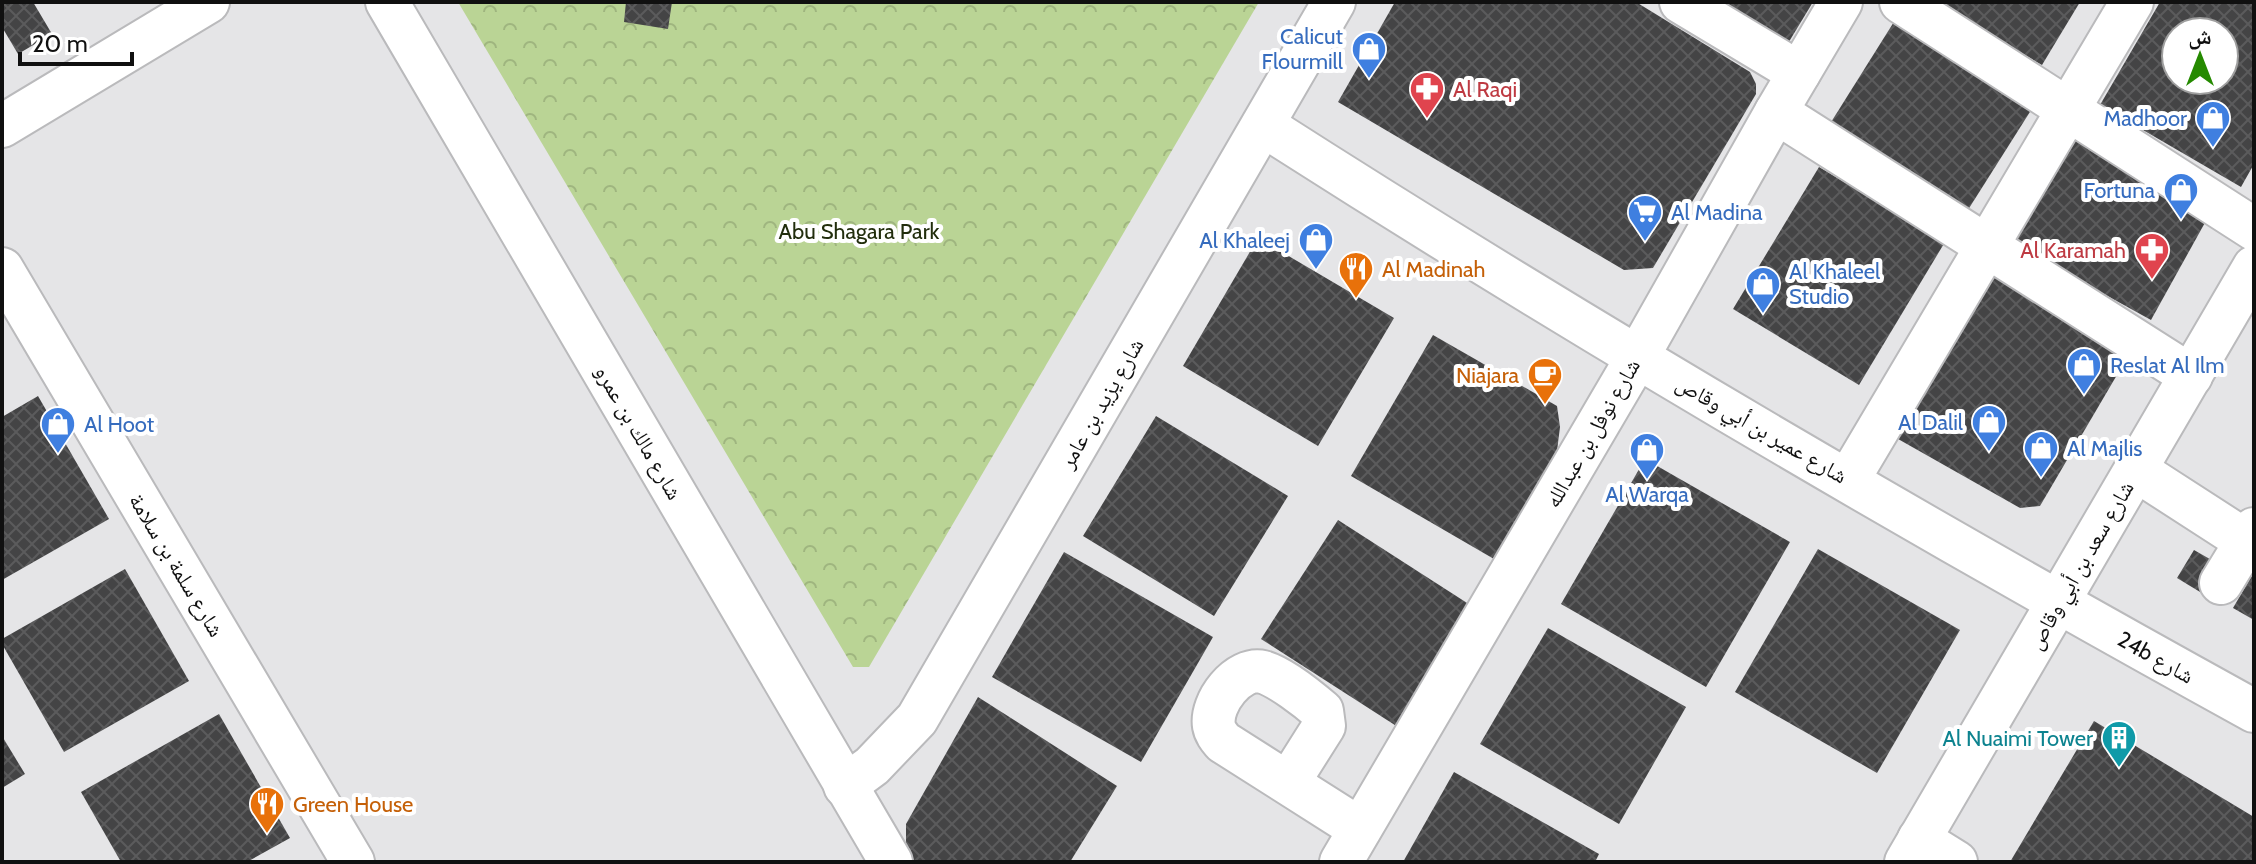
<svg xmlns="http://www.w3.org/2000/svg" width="2256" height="864" font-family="Cabin,'Noto Naskh Arabic',sans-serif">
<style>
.park{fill:url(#park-crowns)}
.building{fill:url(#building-cross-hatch);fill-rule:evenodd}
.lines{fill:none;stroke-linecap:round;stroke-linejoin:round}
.minor-casing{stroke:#bababc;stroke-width:46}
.minor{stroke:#fff;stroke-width:42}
.labels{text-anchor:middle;stroke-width:8;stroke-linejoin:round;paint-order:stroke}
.shop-label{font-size:22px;fill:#366cbe;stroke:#fff;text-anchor:end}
.health-label{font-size:22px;fill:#be3a42;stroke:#fff;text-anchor:start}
.park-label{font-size:22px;fill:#222e0d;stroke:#fff}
.food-label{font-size:22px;fill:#c56008;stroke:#fff;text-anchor:start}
.street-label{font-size:22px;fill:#101010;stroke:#fff}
.culture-label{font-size:22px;fill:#0d838f;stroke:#fff;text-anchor:end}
</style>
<defs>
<pattern id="park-crowns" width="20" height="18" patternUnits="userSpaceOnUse" patternTransform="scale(2)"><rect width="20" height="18" fill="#bad495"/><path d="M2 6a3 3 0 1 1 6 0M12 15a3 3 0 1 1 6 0" fill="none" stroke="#9fb57f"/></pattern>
<pattern id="building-cross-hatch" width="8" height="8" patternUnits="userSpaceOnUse" patternTransform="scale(2)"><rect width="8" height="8" fill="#444445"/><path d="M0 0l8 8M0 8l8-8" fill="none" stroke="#5b5b5c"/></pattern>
</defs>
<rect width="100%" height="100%" fill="#e5e5e7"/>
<path class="park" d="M458 2H1259L869 667H853Z"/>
<g class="building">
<path d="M2 2H33L52 34 18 54 2 27Z"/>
<path d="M626 2H672L668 29 624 22Z"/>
<path d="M1395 2H1636L1750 72 1756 84V94L1653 268 1624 270 1338 102Z"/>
<path d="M1715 2H1813L1787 45Z"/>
<path d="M1934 2H2080L2042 65Z"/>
<path d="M2160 2H2254V164L2241 187 2100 105ZM2176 32H2224V80H2176Z"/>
<path d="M1897 17 2035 104 1966 213 1828 127Z"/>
<path d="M2071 132 2212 210 2151 320 2010 242Z"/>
<path d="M1819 167 1945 242 1859 385 1733 309Z"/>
<path d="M1258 238 1394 318 1318 446 1183 366Z"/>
<path d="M1993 265 2134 346 2040 506 2020 508 1891 435Z"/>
<path d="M1433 335 1557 406 1560 427 1557 451 1494 559 1351 476Z"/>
<path d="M38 396 109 519 2 580V417Z"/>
<path d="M1156 416 1288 496 1214 616 1083 536Z"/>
<path d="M1645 459 1790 542 1706 687 1561 604Z"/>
<path d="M1338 520 1478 610 1401 729 1261 639Z"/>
<path d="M1818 549 1960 630 1877 773 1735 692Z"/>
<path d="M2194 550 2222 566 2205 595 2177 578Z"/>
<path d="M1064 552 1213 637 1141 762 992 677Z"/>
<path d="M125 569 189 681 64 752 2 644V639Z"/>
<path d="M2254 572V620L2233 608Z"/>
<path d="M1548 628 1686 707 1619 824 1480 744Z"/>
<path d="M978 697 1117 786 1070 862H909L906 854V824Z"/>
<path d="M219 714 290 838 247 862H121L81 792Z"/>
<path d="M2094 721 2254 817V862H2010Z"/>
<path d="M2 736 25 774 2 788Z"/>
<path d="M1454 772 1599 854 1595 862H1403Z"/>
</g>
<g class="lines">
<defs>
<g id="minor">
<path d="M387 2 891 862"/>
<path d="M1681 2 1799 73"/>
<path d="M1901 2 2254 229"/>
<path d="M1776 112 2191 376"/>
<path d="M1263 125C1586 332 1918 526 2254 711"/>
<path d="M2 126 208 2"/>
<path d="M2 269 353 862"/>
<path d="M2136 470 2246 541"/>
<path d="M1848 480 2132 2"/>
<path d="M2221 583 2254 529"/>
<path d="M1288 783 1324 726 1322 711C1308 699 1280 677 1263 672 1238 666 1210 703 1214 726 1215 732 1219 737 1223 742L1360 829"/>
<path d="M845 786 872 766 917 719 1334 2"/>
<path d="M1919 839 1956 862"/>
<path d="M1341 862 1638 356 1776 112 1841 2"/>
<path d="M1906 862 2254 267"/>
</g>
</defs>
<use href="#minor" class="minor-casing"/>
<use href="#minor" class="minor"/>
</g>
<defs>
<symbol id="shop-pin" viewBox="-11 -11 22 30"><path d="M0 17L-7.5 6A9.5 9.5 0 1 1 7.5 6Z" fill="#3f7fe0" stroke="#fff"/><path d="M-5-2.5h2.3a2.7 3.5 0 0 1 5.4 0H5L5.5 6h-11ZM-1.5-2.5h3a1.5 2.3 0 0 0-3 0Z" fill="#fff"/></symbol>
<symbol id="pharmacy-pin" viewBox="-11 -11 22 30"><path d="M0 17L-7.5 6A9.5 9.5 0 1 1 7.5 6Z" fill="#e0444e" stroke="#fff"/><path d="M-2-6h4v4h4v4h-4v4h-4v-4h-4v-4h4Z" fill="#fff"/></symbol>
<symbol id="supermarket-pin" viewBox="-11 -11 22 30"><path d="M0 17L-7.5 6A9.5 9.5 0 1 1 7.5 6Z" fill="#3f7fe0" stroke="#fff"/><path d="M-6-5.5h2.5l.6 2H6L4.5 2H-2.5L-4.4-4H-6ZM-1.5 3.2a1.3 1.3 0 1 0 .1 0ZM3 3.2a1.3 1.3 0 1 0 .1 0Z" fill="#fff"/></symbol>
<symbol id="restaurant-pin" viewBox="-11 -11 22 30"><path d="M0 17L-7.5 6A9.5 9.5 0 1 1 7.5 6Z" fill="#e8710a" stroke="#fff"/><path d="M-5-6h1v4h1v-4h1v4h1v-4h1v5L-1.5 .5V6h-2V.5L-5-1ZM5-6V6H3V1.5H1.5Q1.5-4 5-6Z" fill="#fff"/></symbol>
<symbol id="cafe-pin" viewBox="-11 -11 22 30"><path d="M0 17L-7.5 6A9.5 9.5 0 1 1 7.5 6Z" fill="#e8710a" stroke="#fff"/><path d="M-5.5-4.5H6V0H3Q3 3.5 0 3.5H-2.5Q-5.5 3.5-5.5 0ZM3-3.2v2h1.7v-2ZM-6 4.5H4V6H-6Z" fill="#fff"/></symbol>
<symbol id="building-pin" viewBox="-11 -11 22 30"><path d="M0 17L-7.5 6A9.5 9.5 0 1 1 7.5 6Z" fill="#0f9aa8" stroke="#fff"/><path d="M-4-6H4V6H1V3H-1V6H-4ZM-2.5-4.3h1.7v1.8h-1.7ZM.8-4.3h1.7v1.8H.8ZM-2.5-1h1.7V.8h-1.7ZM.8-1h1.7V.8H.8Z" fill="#fff"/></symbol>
</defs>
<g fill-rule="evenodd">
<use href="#shop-pin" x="1349" y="29" width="40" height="54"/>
<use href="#pharmacy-pin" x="1407" y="69" width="40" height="54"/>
<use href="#shop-pin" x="2193" y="98" width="40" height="54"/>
<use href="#shop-pin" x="2161" y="170" width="40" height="54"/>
<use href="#supermarket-pin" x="1625" y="192" width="40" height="54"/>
<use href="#shop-pin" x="1296" y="220" width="40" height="54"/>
<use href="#pharmacy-pin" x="2132" y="230" width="40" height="54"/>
<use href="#restaurant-pin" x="1336" y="249" width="40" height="54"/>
<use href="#shop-pin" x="1743" y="264" width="40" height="54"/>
<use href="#shop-pin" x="2064" y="345" width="40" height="54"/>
<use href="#cafe-pin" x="1525" y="355" width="40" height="54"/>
<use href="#shop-pin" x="1969" y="402" width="40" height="54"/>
<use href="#shop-pin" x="38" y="404" width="40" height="54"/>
<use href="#shop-pin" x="2021" y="428" width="40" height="54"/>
<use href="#shop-pin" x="1627" y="430" width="40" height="54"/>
<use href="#building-pin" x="2099" y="718" width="40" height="54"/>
<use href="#restaurant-pin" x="247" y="784" width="40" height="54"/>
</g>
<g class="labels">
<g class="shop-label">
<text x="1343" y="44">Calicut<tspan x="1343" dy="25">Flourmill</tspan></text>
<text x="2187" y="126">Madhoor</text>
<text x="2155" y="198">Fortuna</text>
<text x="1671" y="220" text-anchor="start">Al Madina</text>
<text x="1290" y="248">Al Khaleej</text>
<text x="1789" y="279" text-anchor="start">Al Khaleel<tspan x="1789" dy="25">Studio</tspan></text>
<text x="2110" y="373" text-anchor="start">Reslat Al Ilm</text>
<text x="1963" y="430">Al Dalil</text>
<text x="84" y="432" text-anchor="start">Al Hoot</text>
<text x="2067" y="456" text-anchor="start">Al Majlis</text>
<text x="1647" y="502" text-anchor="middle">Al Warqa</text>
</g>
<g class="health-label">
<text x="1453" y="97">Al Raqi</text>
<text x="2126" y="258" text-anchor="end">Al Karamah</text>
</g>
<g class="park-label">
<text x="859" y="239">Abu Shagara Park</text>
</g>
<g class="food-label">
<text x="1382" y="277">Al Madinah</text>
<text x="1519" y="383" text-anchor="end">Niajara</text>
<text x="293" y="812">Green House</text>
</g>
<g class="street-label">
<text transform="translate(1101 403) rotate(-60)" y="8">شارع يزيد بن عامر</text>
<text transform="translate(1762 429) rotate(30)" y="8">شارع عمير بن أبي وقاص</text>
<text transform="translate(639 432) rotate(60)" y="8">شارع مالك بن عمرو</text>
<text transform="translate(1592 433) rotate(-60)" y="8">شارع نوفل بن عبدالله</text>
<text transform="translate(177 565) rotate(59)" y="8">شارع سلمة بن سلامة</text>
<text transform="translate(2080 565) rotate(-60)" y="8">شارع سعد بن أبي وقاص</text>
<text transform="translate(2156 657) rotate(29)" y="8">24b شارع</text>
</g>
<g class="culture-label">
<text x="2093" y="746">Al Nuaimi Tower</text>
</g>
</g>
<rect width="2256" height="864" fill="none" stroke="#101010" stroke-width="8"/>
<g transform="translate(2200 56)"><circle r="38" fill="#ffffff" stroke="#9f9f9f" stroke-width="2"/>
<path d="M0-6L14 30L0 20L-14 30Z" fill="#258a00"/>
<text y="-12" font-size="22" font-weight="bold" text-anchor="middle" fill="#101010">ش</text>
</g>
<path d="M20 52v12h112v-12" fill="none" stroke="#101010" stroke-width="4"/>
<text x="32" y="52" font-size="24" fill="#101010" stroke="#ffffff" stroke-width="6" paint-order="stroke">20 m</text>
</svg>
